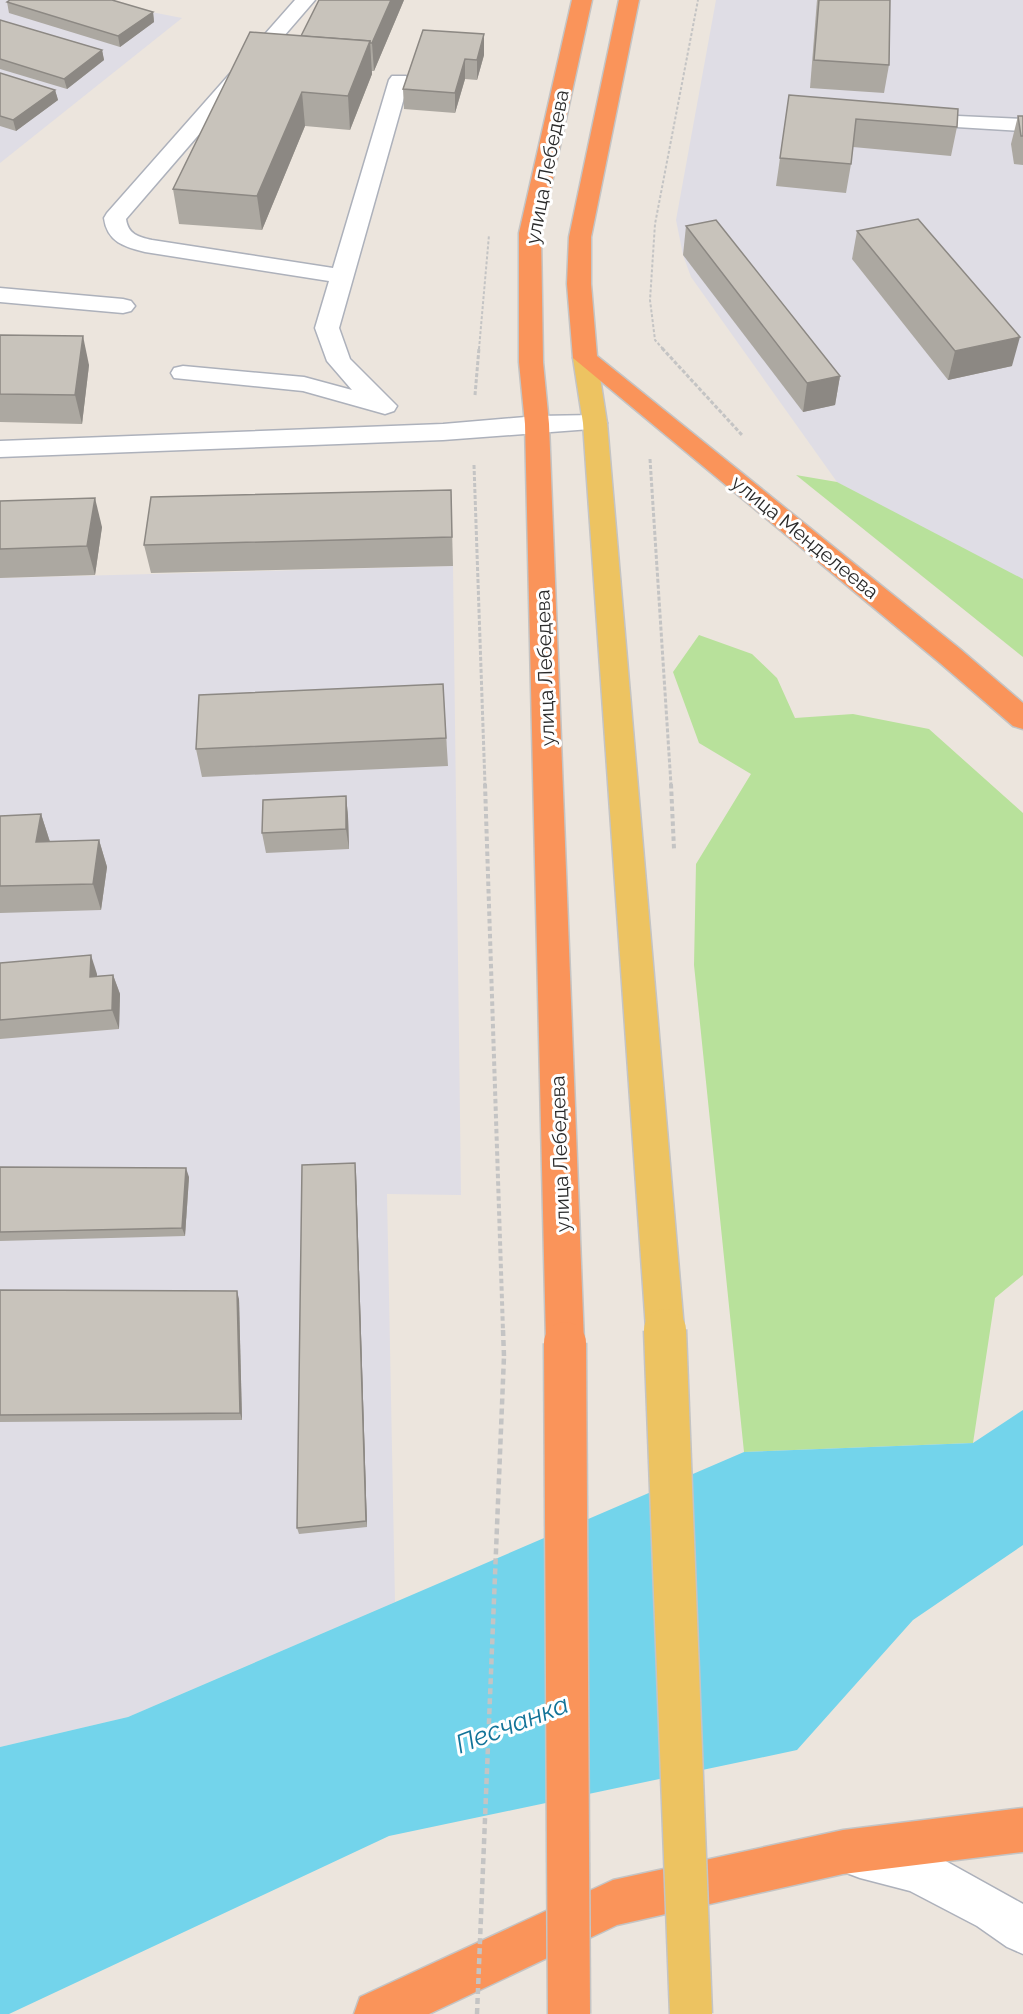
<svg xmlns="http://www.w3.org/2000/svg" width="1023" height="2014" font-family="Raleway,sans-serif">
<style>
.industrial{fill:#dfdde5}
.green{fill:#b8e19b}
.water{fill:#73d4eb}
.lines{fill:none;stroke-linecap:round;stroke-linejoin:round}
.minor-casing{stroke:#adb1bb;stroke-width:3}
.major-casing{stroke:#c4c4c4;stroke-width:3}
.highway-casing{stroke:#c4c4c4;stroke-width:3}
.path-far3{stroke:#c4c4c4;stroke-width:2;stroke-dasharray:3 2;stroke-linecap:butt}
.path-far2{stroke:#c4c4c4;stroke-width:3;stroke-dasharray:4 2;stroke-linecap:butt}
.path-far1{stroke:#c4c4c4;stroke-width:4;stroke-dasharray:4.5 3;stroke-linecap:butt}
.path{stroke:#c4c4c4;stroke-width:4.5;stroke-dasharray:6 4;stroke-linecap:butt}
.minor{fill:#fff;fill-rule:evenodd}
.major{fill:#edc361;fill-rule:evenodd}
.highway{fill:#fa945a;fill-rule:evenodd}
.major-bridge-casing{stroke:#c4c4c4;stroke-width:45;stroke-linecap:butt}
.highway-bridge-casing{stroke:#c4c4c4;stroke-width:45;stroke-linecap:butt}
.path-bridge{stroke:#c4c4c4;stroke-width:4.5;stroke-dasharray:6 4;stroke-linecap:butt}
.major-bridge{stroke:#edc361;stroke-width:42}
.highway-bridge{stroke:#fa945a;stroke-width:42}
.wall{fill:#aca8a1}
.shaded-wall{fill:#8c8883}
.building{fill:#c8c3bb;stroke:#8c8883;stroke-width:1.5}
.labels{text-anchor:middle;stroke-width:6;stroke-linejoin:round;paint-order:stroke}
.street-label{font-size:20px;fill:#2b2b2b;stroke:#fff}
.near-water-label{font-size:26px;font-style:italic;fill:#117398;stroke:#fff}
</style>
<rect width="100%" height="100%" fill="#ece5dd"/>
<g class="industrial">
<path d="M0 0H90L182 18 0 163Z"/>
<path d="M716 0H1023V583L962 553 837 482 691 277 683 255 676 220Z"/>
<path d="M453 566 461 1195 387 1194 395 1602 128 1717 0 1747V578Z"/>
</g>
<g class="green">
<path d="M796 475 837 482 1023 579V657Z"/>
<path d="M699 635 752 654 777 678 795 718 853 714 929 729 1023 813V1275L995 1298 973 1443 744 1452 694 965 696 864 751 774 699 743 673 672Z"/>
</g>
<path class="water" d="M1023 1410V1545L913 1620 797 1750 389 1836 9 2014H0V1747L128 1717 744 1452 973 1443Z"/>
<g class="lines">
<defs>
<g id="minor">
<path d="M295 0H315L126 219C128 234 138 237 152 240L333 268 389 80 392 76H406L409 80 339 328 350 359 397 406 394 411 385 414 303 391 174 378 171 373 174 368 183 366 304 377 352 390 327 361 315 328 329 281 145 252C125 247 107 242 104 218L107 213Z"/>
<path d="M914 114 1023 119V131L907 124 904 120 907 116Z"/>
<path d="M0 288 123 299 131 301 135 306 131 311 123 313 0 302Z"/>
<path d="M595 415 604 418 607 423 604 428 443 440 0 457V441L443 424 537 416Z"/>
<path d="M860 1834 917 1848 933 1854 1023 1904V1954L1007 1947 977 1926 910 1891 860 1878 844 1872 838 1856 844 1840Z"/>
</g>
<path id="major" d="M585 351 593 353 597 358 607 423 684 1329 678 1341 665 1346 652 1341 646 1329 583 423 573 358 577 353Z"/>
<g id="highway">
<path d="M572 0H592L541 233 543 362 549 424 584 1343 578 1355 565 1361 552 1355 546 1343 525 424 519 362V233Z"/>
<path d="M619 0H639L591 237V284L597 356 960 649 1023 703V729L1013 726 940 663 573 358 567 284 569 237Z"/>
<path d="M1023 1808V1852L843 1874 617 1925 429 2014H354L360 1997 613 1880 843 1830Z"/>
</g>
</defs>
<use href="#minor" class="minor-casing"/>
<use href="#major" class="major-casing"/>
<use href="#highway" class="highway-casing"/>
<g class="path-far3">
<path d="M479 349 489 235"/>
<path d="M663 349 655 340 650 300 655 224 698 0"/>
</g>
<g class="path-far2">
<path d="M662 348 742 435"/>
<path d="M475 395 479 348"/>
<path d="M650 459 671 785"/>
<path d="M474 465 485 785"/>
</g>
<g class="path-far1">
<path d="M485 784 503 1331"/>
<path d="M671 784 674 849"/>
</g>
<path class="path" d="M503 1330 504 1356"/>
<use href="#minor" class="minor"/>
<use href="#major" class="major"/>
<use href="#highway" class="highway"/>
<defs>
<path id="major-bridge" d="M665 1330 691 2014"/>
<path id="highway-bridge" d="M565 1343 569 2014"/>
</defs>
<use href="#major-bridge" class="major-bridge-casing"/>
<use href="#highway-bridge" class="highway-bridge-casing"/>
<path class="path-bridge" d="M477 2014 504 1356"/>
<use href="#major-bridge" class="major-bridge"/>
<use href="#highway-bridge" class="highway-bridge"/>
</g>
<g class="wall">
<path d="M404 0 374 71H372V74L350 130 305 126 262 230 179 224 173 189 301 36Z"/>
<path d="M817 0H890L889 65 884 93 810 88Z"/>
<path d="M7 2 153 12 154 22 120 47 9 13Z"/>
<path d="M0 20 102 50 104 60 67 89 0 69Z"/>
<path d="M423 30 484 55 477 80 465 79 455 113 404 109 403 89Z"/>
<path d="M0 73 55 90 58 100 16 131 0 126Z"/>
<path d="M789 95 957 127 951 156 853 147 851 164 846 193 776 186Z"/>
<path d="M1018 116H1023V165L1014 164 1011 144Z"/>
<path d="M686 226 840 376 835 405 803 412 683 255Z"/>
<path d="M857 231 1012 366 948 380 852 259Z"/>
<path d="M0 335 89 365 82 424 0 422Z"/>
<path d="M451 490 453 566 151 573 144 545Z"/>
<path d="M0 501 102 527 95 575 0 578Z"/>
<path d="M443 684 448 766 202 777 196 749Z"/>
<path d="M346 796 348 816 349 849 266 853 262 833Z"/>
<path d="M41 814 50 842 99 840 107 867 101 910 0 913V816Z"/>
<path d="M0 963 97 974V976L113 975 120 994 119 1029 0 1039Z"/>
<path d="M0 1167 189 1177 185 1236 0 1241Z"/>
<path d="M356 1172 367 1527 299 1534 297 1528Z"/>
<path d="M0 1290 239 1299 242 1420 0 1422Z"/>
</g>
<g class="shaded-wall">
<path d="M391 0H404L374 71 372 43Z"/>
<path d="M153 12 154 22 120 47 118 36Z"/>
<path d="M484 34V55L477 80V60Z"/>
<path d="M370 41 372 74 350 130 348 96Z"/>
<path d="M102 50 104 60 67 89 64 79Z"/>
<path d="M465 59V79L455 113V93Z"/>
<path d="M55 90 58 100 16 131 13 120Z"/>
<path d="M302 92 305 126 262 230 257 196Z"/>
<path d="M83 336 89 365 82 424 75 395Z"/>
<path d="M1020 337 1012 366 948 380 955 351Z"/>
<path d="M840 376 835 405 803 412 807 383Z"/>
<path d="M95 498 102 527 95 575 87 546Z"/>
<path d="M346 796 348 816 349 849 346 829Z"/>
<path d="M41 814 50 842H36Z"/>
<path d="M99 840 107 867 101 910 93 884Z"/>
<path d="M91 955 97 974 96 995 90 977Z"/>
<path d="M113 975 120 994 119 1029 112 1010Z"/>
<path d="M355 1163 356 1172 367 1527 366 1521Z"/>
<path d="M186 1168 189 1177 185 1236 182 1228Z"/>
<path d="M237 1291 239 1299 242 1420 240 1413Z"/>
</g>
<g class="building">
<path d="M10 0H112L153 12 118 36 7 2Z"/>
<path d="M319 0H391L372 43H370V41L301 36Z"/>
<path d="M819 0H890L889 65 814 60Z"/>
<path d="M0 20 102 50 64 79 0 59Z"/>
<path d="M423 30 484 34 477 60 465 59 455 93 403 89Z"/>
<path d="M250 32 370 41 348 96 302 92 257 196 173 189Z"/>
<path d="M0 73 55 90 13 120 0 116Z"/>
<path d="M789 95 958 109 957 127 856 119 851 164 780 158Z"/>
<path d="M1018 116H1023V136H1021Z"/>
<path d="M918 219 1020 337 955 351 857 231Z"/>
<path d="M716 220 840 376 807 383 686 226Z"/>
<path d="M0 335 83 336 75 395 0 394Z"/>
<path d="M451 490 452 537 144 545 151 497Z"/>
<path d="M95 498 87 546 0 549V501Z"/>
<path d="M443 684 446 738 196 749 199 695Z"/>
<path d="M346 796V829L262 833 263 800Z"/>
<path d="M41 814 36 842 99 840 93 884 0 886V816Z"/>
<path d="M91 955 90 977 113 975 112 1010 0 1020V963Z"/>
<path d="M355 1163 366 1521 297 1528 302 1165Z"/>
<path d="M0 1167 186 1168 182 1228 0 1232Z"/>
<path d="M0 1290 237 1291 240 1413 0 1415Z"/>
</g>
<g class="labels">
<g class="street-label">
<text transform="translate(547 167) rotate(-79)" y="7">улица Лебедева</text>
<text transform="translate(805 537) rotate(39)" y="7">улица Менделеева</text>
<text transform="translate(545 668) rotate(-92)" y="7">улица Лебедева</text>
<text transform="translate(560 1154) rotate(-92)" y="7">улица Лебедева</text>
</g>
<g class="near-water-label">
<text transform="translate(512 1724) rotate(-21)" y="9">Песчанка</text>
</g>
</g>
</svg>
